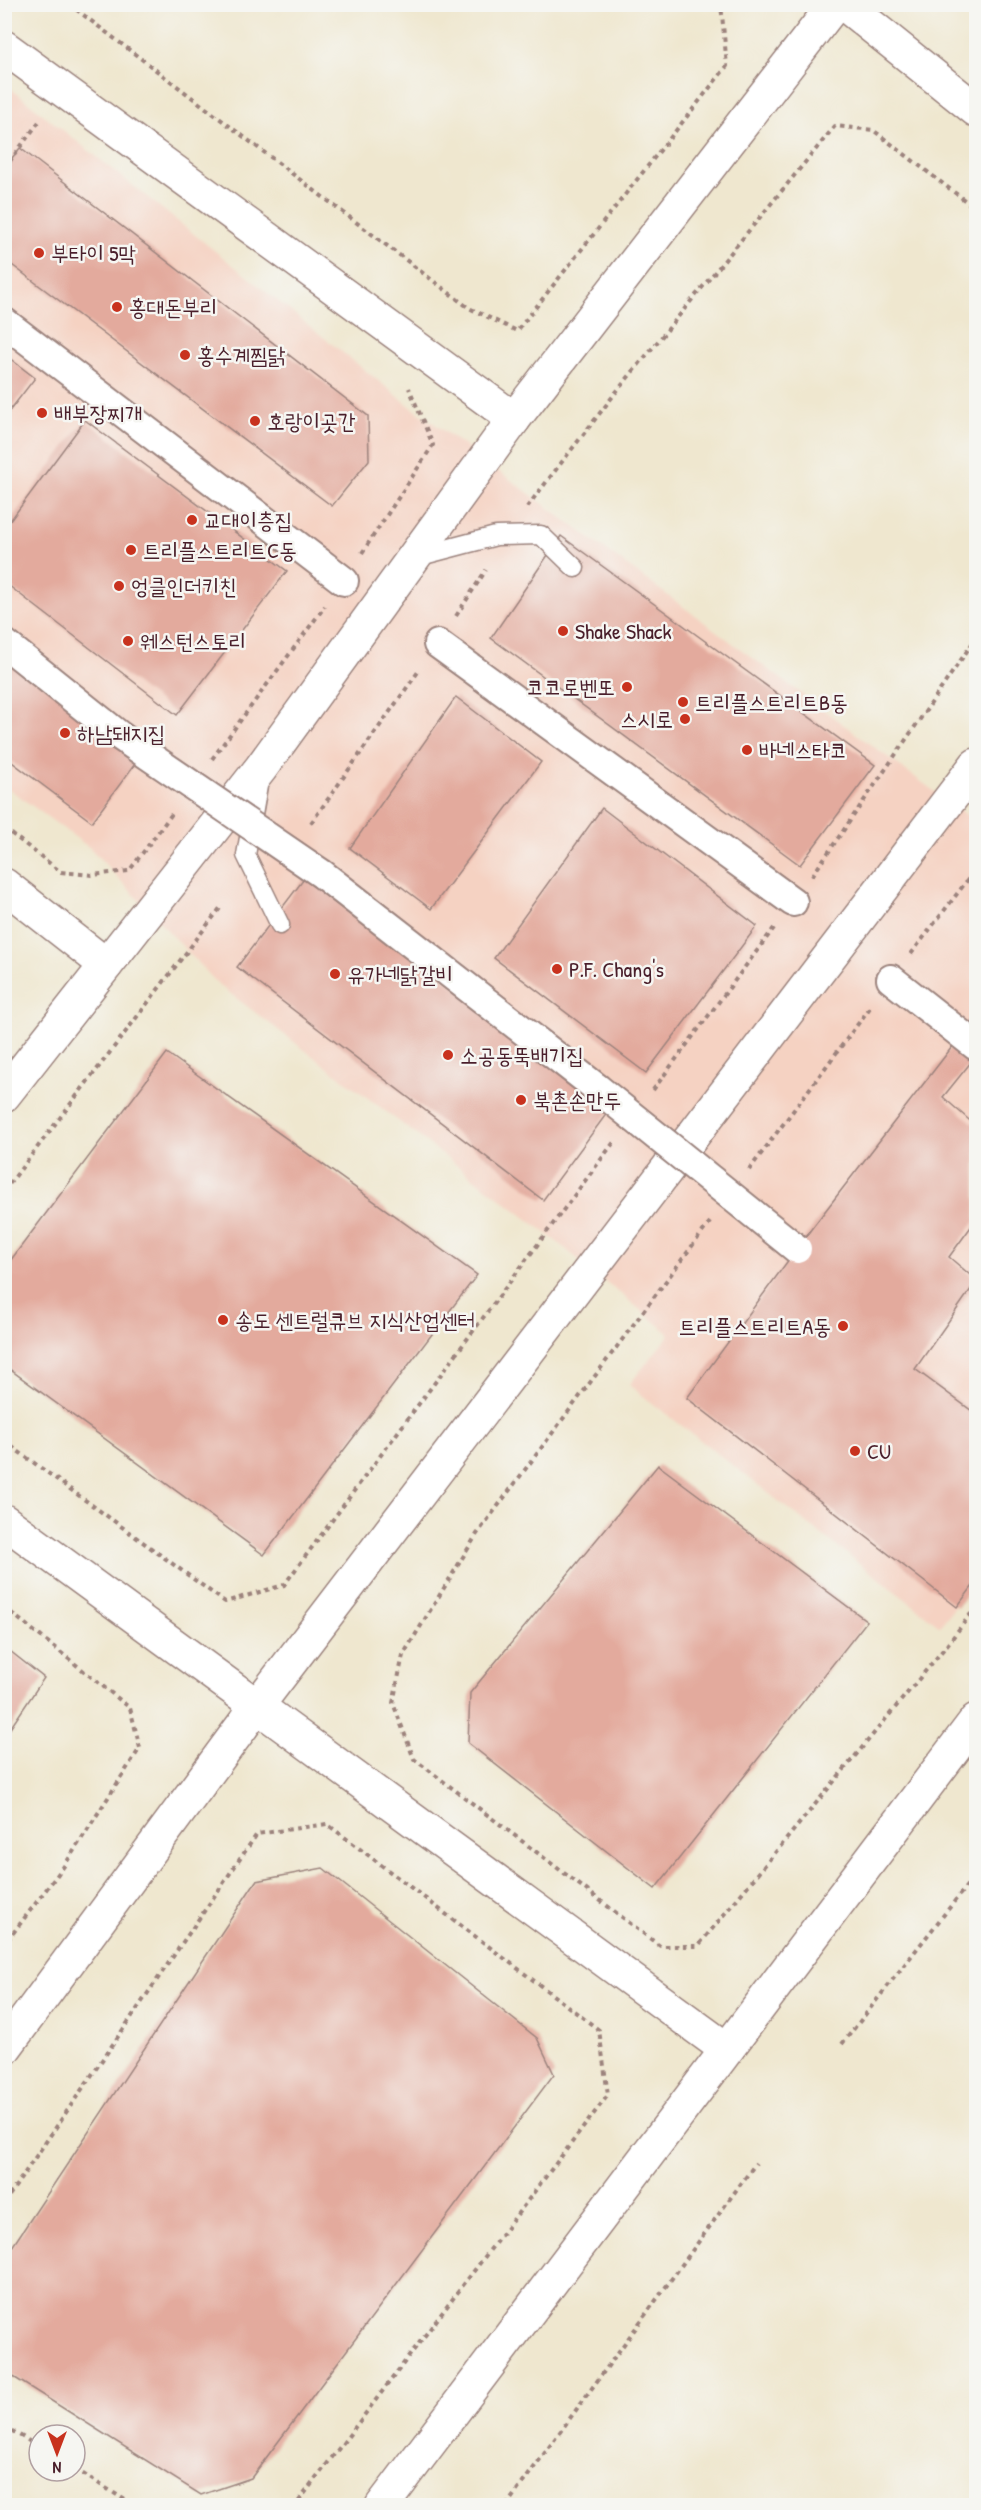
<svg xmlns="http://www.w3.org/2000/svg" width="981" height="2510" font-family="'Patrick Hand','Poor Story',sans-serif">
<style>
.built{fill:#f5d2c2}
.building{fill:#e3aa9d}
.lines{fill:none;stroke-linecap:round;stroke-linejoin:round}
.service-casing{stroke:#9c837d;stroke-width:21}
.pedestrian-casing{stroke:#9c837d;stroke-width:32}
.minor-casing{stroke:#9c837d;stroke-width:36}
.path{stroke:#9c837d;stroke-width:4;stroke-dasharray:4.5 4.5;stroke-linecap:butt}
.service{stroke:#fff;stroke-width:18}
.pedestrian{stroke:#fff;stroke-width:28}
.minor{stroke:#fff;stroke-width:33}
.pedestrian-bridge-casing{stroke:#9c837d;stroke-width:32;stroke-linecap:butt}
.pedestrian-bridge{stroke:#fff;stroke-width:28}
.poi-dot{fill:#c8321e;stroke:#f6f6f2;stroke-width:2}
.labels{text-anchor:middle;stroke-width:5;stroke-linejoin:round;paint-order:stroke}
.poi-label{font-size:22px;fill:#4a1f2b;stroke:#f6f6f2;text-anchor:start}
</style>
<rect width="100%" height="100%" fill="#f6f6f2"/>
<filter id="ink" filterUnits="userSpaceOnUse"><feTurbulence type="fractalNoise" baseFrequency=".0167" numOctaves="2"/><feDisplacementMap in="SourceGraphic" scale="12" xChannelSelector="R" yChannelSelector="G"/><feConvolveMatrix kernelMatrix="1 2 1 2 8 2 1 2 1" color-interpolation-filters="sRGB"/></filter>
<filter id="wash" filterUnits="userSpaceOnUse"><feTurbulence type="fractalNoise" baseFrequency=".008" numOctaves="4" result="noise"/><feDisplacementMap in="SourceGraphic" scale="24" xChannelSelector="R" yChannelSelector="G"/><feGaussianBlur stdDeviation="1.35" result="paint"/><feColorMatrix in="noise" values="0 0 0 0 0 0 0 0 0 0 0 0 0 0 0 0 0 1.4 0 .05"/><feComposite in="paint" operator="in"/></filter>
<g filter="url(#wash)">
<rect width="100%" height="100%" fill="#efe7cf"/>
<path class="built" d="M5 84 410 406 976 822V1579L940 1626 629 1385 670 1334 546 1233 219 985 90 848 5 786Z"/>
<g id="blocks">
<g class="building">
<path d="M20 148 368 416 369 460 332 506 4 259V168Z"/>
<path d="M4 354 35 378 4 418Z"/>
<path d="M85 420 287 571 177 715 4 582V529Z"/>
<path d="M561 536 875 765 800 865 491 638Z"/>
<path d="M4 635 149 745 92 822 4 756Z"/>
<path d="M456 697 541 762 431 909 350 848Z"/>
<path d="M602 808 757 926 646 1073 494 958Z"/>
<path d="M307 875 613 1105 543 1200 237 967Z"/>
<path d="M976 1016V1056L943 1097 976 1126V1220L949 1257 976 1280V1282L915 1369 976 1414V1582L957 1607 687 1398 812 1228Z"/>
<path d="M167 1053 477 1275 264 1555 4 1365V1269Z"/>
<path d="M658 1465 867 1621 655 1889 468 1743 470 1693Z"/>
<path d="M5 1647 44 1678 5 1736Z"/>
<path d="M323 1868 537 2038 554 2074 251 2478 201 2495 4 2371V2259L256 1881Z"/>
</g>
</g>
</g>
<g filter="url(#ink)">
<use href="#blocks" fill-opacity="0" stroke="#9c837d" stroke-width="1.5"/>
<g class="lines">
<defs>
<g id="service">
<path d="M416 557 496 536 541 535 575 568"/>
<path d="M259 780 246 855 280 925"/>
</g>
<g id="pedestrian">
<path d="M4 322 344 581"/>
<path d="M4 643 120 736"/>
<path d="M438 644 793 902"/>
<path d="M322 874 597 1088"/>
<path d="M891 979 976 1046"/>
</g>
<g id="minor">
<path d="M844 4 976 110"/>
<path d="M4 47 514 419"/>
<path d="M4 885 106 965"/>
<path d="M4 1095 261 768 514 419 835 4"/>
<path d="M4 1521 726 2049"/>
<path d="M4 2049 257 1706 976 765"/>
<path d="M382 2506 976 1720"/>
</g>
</defs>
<use href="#service" class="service-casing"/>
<use href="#pedestrian" class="pedestrian-casing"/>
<use href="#minor" class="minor-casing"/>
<g class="path">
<path d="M69 4 469 308 517 331 727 66 721 4"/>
<path d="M4 169 41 119"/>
<path d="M527 507 617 391 835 126 873 130 976 209"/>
<path d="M362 553 433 445 409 388"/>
<path d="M456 616 486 570"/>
<path d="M212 759 325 606"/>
<path d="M311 823 418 672"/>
<path d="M4 828 61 872 92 875 129 871 174 811"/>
<path d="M812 876 976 638"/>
<path d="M911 954 976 869"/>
<path d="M4 979 8 982 4 997"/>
<path d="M653 1090 774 928"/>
<path d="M749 1170 872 1005"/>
<path d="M4 1191 221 907"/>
<path d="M710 1222 477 1534 403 1655 393 1703 414 1759 660 1946H698L947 1645 976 1607"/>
<path d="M4 1441 225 1602 284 1585 614 1142"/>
<path d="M4 1607 130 1708 140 1748 64 1866 4 1945"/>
<path d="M842 2044 976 1874"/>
<path d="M4 2203 257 1834 327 1824 599 2030 608 2095 295 2506"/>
<path d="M4 2426 39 2447"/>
<path d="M75 2469 135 2506"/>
<path d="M506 2506 756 2163"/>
</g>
<use href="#service" class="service"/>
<use href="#pedestrian" class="pedestrian"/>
<use href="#minor" class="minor"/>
<defs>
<g id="pedestrian-bridge">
<path d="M120 736 322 874"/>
<path d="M597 1088 797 1249"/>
</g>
</defs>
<use href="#pedestrian-bridge" class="pedestrian-bridge-casing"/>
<use href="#pedestrian-bridge" class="pedestrian-bridge"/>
</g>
</g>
<g class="poi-dot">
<circle cx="39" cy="253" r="6"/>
<circle cx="117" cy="307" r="6"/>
<circle cx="185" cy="355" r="6"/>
<circle cx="42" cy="413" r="6"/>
<circle cx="255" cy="421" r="6"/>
<circle cx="192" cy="520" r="6"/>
<circle cx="131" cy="550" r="6"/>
<circle cx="119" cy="586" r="6"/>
<circle cx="563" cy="631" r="6"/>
<circle cx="128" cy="641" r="6"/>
<circle cx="627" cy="687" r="6"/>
<circle cx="683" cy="702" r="6"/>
<circle cx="685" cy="719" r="6"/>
<circle cx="65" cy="733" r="6"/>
<circle cx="747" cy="750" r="6"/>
<circle cx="557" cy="969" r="6"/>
<circle cx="335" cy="974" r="6"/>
<circle cx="448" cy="1055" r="6"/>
<circle cx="521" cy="1100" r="6"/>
<circle cx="223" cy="1320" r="6"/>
<circle cx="843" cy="1326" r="6"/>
<circle cx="855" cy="1451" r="6"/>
</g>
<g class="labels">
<g class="poi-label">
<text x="51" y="261">부타이 5막</text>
<text x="129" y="315">홍대돈부리</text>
<text x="197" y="363">홍수계찜닭</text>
<text x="54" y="421">배부장찌개</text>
<text x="267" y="429">호랑이곳간</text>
<text x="204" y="528">교대이층집</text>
<text x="143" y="558">트리플스트리트C동</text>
<text x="131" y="594">엉클인더키친</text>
<text x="575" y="639">Shake Shack</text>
<text x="140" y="649">웨스턴스토리</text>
<text x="615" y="695" text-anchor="end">코코로벤또</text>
<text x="695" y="710">트리플스트리트B동</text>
<text x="673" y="727" text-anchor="end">스시로</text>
<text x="77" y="741">하남돼지집</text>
<text x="759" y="758">바네스타코</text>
<text x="569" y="977">P.F. Chang's</text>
<text x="347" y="982">유가네닭갈비</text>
<text x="460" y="1063">소공동뚝배기집</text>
<text x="533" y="1108">북촌손만두</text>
<text x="235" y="1328">송도 센트럴큐브 지식산업센터</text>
<text x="831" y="1334" text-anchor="end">트리플스트리트A동</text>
<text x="867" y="1459">CU</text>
</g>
</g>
<rect width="981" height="2510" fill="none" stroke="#f6f6f2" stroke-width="24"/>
<g transform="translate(57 2453) rotate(180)"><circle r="28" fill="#f6f6f2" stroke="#b1a0a2" stroke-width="1.5"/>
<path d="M0-4.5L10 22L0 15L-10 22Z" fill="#c8321e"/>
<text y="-9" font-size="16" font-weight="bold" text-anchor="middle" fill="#4a1f2b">N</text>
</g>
</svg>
